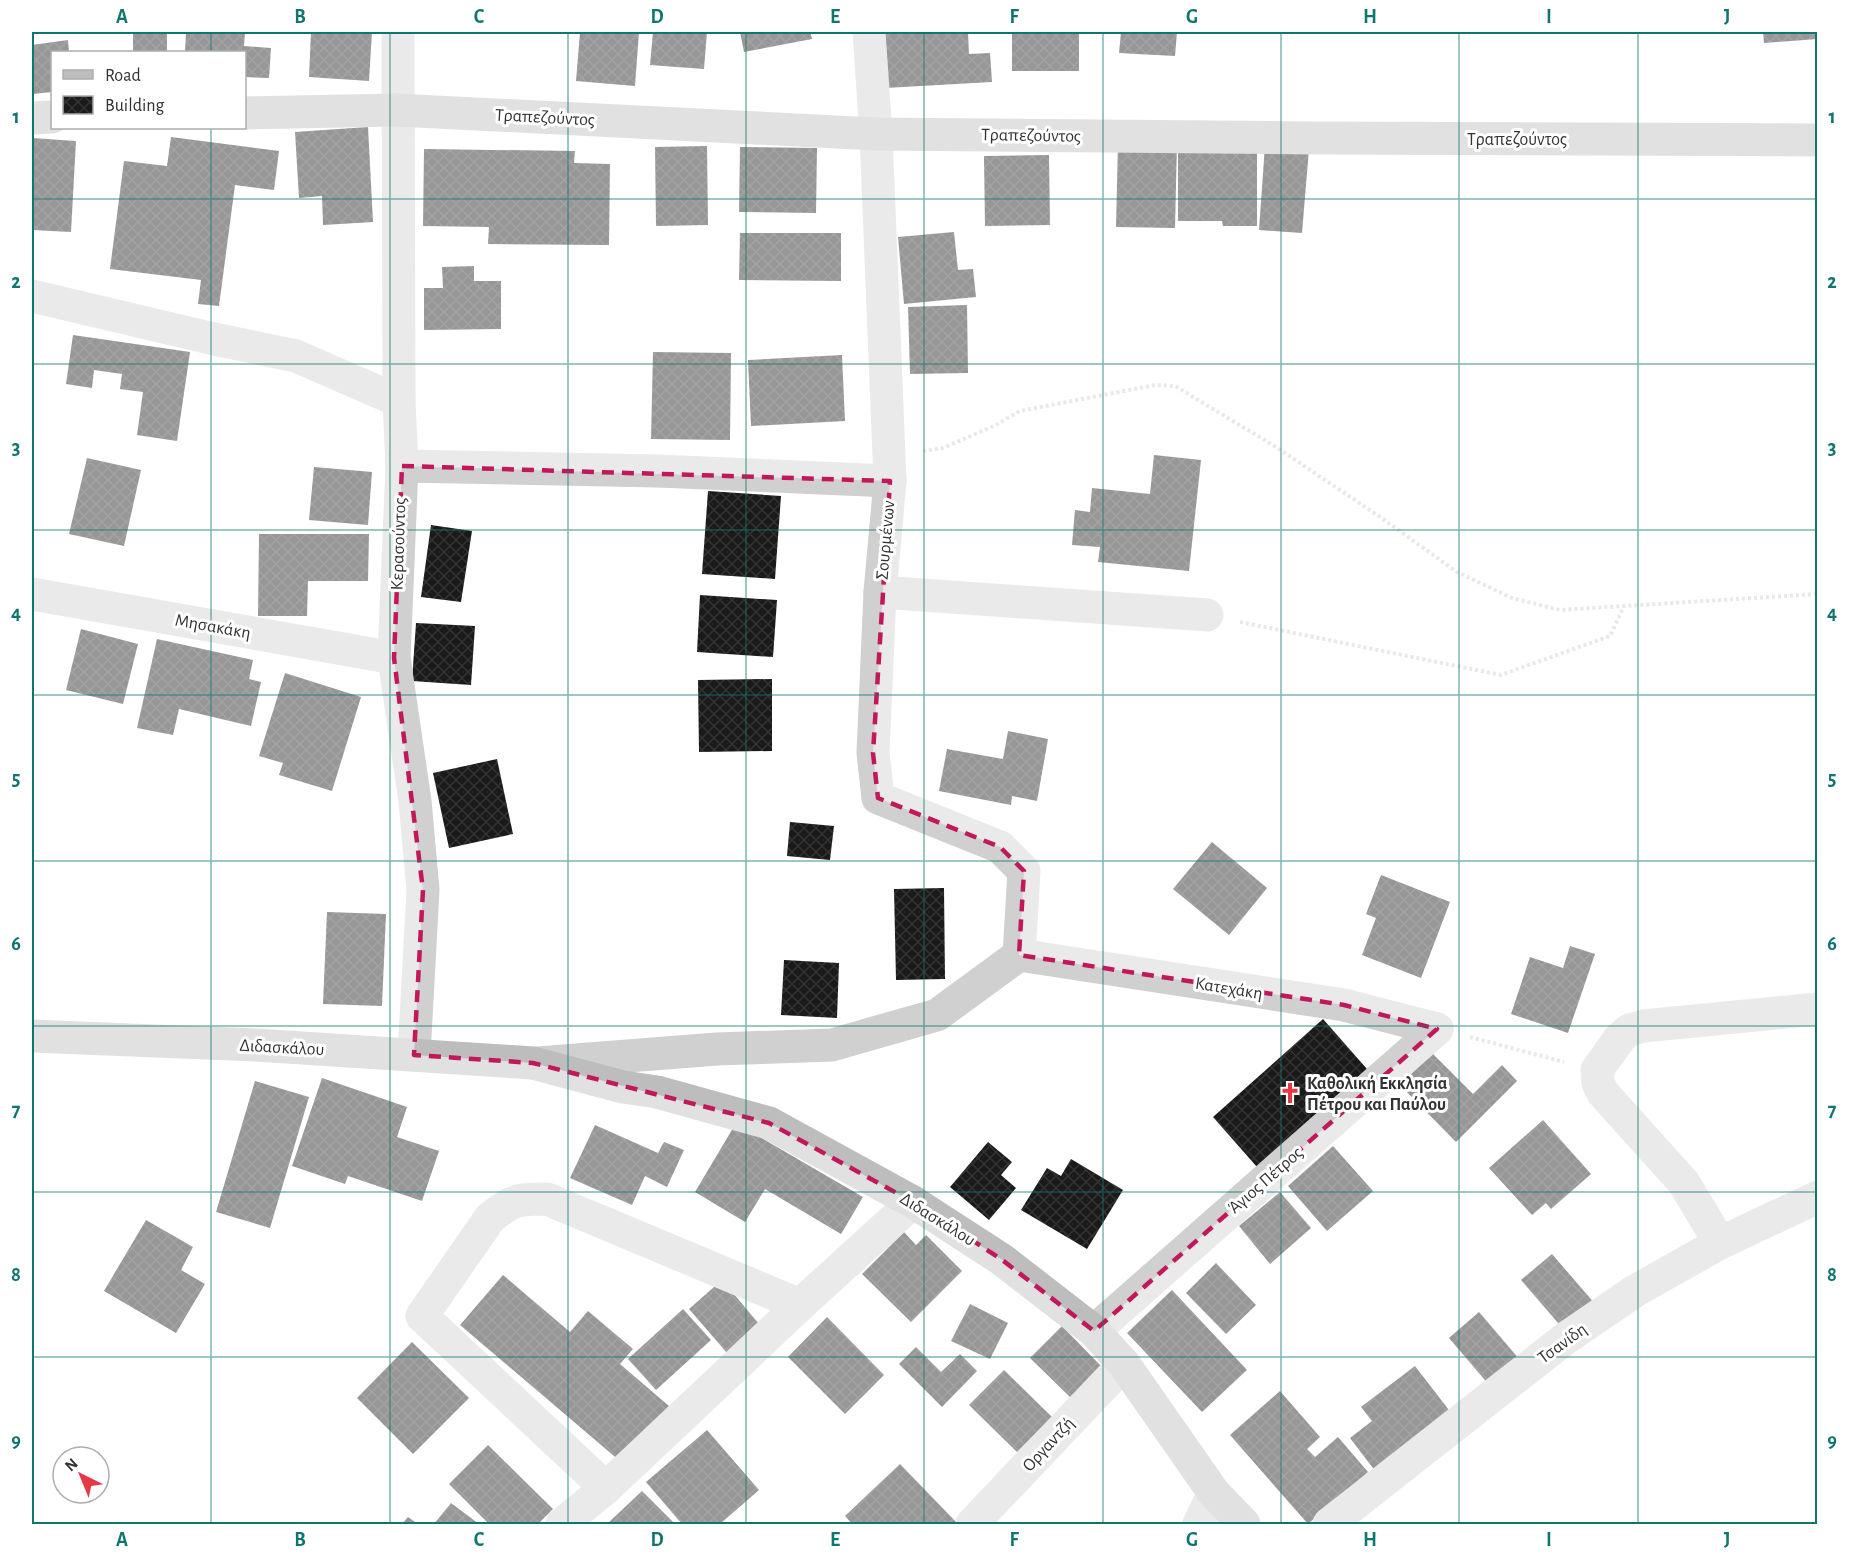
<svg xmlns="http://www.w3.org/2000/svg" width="1849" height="1556" font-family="'Alegreya Sans',sans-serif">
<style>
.building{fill:url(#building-cross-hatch)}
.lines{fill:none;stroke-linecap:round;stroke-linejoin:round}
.path{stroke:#cdcdcd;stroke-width:4;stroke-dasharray:3 3;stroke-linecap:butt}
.street{stroke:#d0d0d0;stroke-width:33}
.secondary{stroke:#bdbdbd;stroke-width:33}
.marked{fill:none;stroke:#c2185b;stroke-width:4.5;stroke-dasharray:12 8;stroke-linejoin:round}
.grid{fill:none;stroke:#0f766e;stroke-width:1.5;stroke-opacity:0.55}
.labels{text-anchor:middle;stroke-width:6;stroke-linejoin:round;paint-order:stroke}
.street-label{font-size:18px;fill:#333;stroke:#fff}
.poi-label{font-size:18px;font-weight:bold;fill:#333;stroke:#fff;text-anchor:start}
.neatline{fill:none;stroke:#0f766e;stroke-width:2}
.grid-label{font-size:20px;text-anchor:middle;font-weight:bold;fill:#0f766e}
</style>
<defs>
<pattern id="building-cross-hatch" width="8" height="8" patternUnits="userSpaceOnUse" patternTransform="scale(1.5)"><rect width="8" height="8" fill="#1a1a1a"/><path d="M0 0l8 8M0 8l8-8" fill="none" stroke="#333"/></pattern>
</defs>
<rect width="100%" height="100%" fill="#fff"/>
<g class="building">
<rect x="133" y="32" width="34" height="20"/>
<path d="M186 32H245L244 46 271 48 269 78 244 77V52H185Z"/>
<path d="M311 32H372L369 81 309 77Z"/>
<path d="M580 32H639L635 86 576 81Z"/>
<path d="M653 32H707L704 69 650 65Z"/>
<path d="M740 32H810L812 39 744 52Z"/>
<path d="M882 32H968L969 54 990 53 992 82 885 88Z"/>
<rect x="1012" y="32" width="67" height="39"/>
<path d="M1121 32H1177L1175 56 1119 53Z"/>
<path d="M1763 32H1816L1817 39 1764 43Z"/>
<path d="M68 40 69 52H52V92L33 94 32 45Z"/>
<path d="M368 127 373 222 323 225 322 196 299 198 295 132Z"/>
<path d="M171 137 279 151 274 190 235 185 219 306 198 304 201 280 110 269 124 161 167 166Z"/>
<path d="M32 138 76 141 71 232 32 230Z"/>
<path d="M1118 141 1177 142 1175 228 1116 227Z"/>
<path d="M1265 145 1309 149 1302 233 1259 230Z"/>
<path d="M707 146 708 225 656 226 655 147Z"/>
<path d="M1257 146V226H1223L1222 221H1178V147Z"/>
<path d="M740 147 817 148 816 213 739 212Z"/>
<path d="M424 149 575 151 574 163 610 164 609 245 488 244 489 227 423 226Z"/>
<path d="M1049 155 1050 225 985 226 984 156Z"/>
<path d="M954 232 958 270 973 269 976 297 904 304 898 237Z"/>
<path d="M740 233H841V281L739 280Z"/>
<path d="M474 266V281H501V329L424 330V288H443L442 267Z"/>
<path d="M967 305 968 373 910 374 908 307Z"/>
<path d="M73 335 190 352 177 441 137 435 143 392 120 389 122 374 94 370 92 388 66 384Z"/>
<path d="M653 352 731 353 730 440 651 439Z"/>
<path d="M842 355 845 421 751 426 748 360Z"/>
<path d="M1154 455 1201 460 1189 571 1098 562 1100 547 1072 545 1075 510 1090 512 1092 488 1150 494Z"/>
<path d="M87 458 141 470 124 546 69 534Z"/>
<path d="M314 467 372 472 368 525 309 520Z"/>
<path d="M708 491 781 496 775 579 702 574Z"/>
<path d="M431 525 472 531 461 602 421 597Z"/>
<path d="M259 534H369L368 581H308L307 616H258Z"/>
<path d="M700 595 777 600 773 657 697 652Z"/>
<path d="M416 623 475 626 471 685 412 681Z"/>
<path d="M81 629 138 644 123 704 66 690Z"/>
<path d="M157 639 253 660 249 679 261 682 251 726 179 709 173 735 137 728Z"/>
<path d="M285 673 361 697 332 791 279 775 283 763 259 756Z"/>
<path d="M772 679V751L699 752 698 680Z"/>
<path d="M1008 731 1048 739 1037 801 1012 796 1011 805 939 791 947 749 1003 759Z"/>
<path d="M497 759 513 834 449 848 433 773Z"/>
<path d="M790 822 834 826 830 860 787 856Z"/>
<path d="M1212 842 1267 888 1229 935 1173 889Z"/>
<path d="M1381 875 1450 902 1421 978 1362 955 1376 918 1366 914Z"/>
<path d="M944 888 945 979 896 980 894 889Z"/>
<path d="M327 912 386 914 382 1006 323 1004Z"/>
<path d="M1570 946 1595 954 1568 1033 1511 1014 1530 957 1563 968Z"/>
<path d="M784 960 839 963 837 1018 781 1015Z"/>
<path d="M1323 1019 1367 1069 1257 1167 1213 1117Z"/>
<path d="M1432 1053 1473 1094 1502 1065 1517 1081 1456 1142 1400 1085Z"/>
<path d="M322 1078 407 1107 397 1137 439 1151 422 1201 348 1176 345 1184 292 1166Z"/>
<path d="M255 1081 309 1097 270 1228 216 1212Z"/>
<path d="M1543 1120 1591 1174 1551 1209 1546 1203 1532 1215 1489 1168Z"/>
<path d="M736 1123 863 1197 841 1234 765 1189 745 1222 695 1192Z"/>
<path d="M595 1125 658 1153 664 1142 684 1150 667 1187 645 1176 632 1205 570 1178Z"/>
<path d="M988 1142 1012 1162 1001 1175 1016 1188 989 1220 950 1187Z"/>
<path d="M1333 1146 1373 1191 1327 1231 1288 1186Z"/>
<path d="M1071 1159 1123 1190 1087 1249 1021 1210 1047 1168 1061 1176Z"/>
<path d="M1280 1192 1311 1228 1270 1264 1239 1226Z"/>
<path d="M146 1220 193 1247 181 1270 205 1284 176 1333 104 1291Z"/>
<path d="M904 1232 916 1245 926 1235 962 1271 911 1322 862 1274Z"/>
<path d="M1552 1254 1596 1305 1565 1331 1521 1280Z"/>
<path d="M1216 1263 1256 1305 1226 1334 1186 1293Z"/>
<path d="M503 1275 570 1332 588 1311 633 1349 620 1364 669 1406 621 1462 460 1325Z"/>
<path d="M722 1280 760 1325 727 1353 689 1309Z"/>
<path d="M1172 1290 1247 1370 1202 1412 1127 1333Z"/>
<path d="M970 1304 1008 1323 990 1359 951 1341Z"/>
<path d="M683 1309 711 1340 656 1390 628 1359Z"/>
<path d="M1479 1312 1520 1360 1490 1386 1449 1338Z"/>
<path d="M827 1317 884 1375 845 1414 788 1357Z"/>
<path d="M1062 1326 1102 1367 1071 1398 1030 1358Z"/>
<path d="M412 1342 469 1398 413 1454 357 1398Z"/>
<path d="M916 1347 941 1372 960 1354 977 1371 942 1407 899 1364Z"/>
<path d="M1415 1366 1452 1414 1376 1472 1350 1438 1372 1421 1361 1407Z"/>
<path d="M1004 1370 1052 1417 1017 1452 969 1405Z"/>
<path d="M1280 1391 1320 1437 1307 1449 1315 1457 1338 1437 1368 1472 1308 1524 1230 1435Z"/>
<path d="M707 1430 759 1490 720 1524H682L646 1482Z"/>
<path d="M488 1445 553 1509 538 1524H489L449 1484Z"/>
<path d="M900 1464 958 1524H852L845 1516Z"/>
<path d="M642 1491 675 1524H607Z"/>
<path d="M451 1503 479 1524H434Z"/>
<path d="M408 1517 418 1524H402Z"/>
</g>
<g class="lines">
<g class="path">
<path d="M923 451 943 448 994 426 1020 411 1155 385 1175 386 1276 447 1383 519 1457 572 1512 598 1560 610 1818 594"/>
<path d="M1240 622 1501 675 1610 636 1624 606"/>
<path d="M1470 1037 1564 1062"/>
</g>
<g class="street">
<path d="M398 32 399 401 402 466 394 658 415 801 423 890 414 1055"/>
<path d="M869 32 876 134 890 481 880 592 873 753 878 798 1000 847 1024 871 1019 955"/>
<path d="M32 296 214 339 296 356 399 401"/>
<path d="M402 466 658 471 890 481"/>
<path d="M880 592 1207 615"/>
<path d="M32 594 394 658"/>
<path d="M1019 955 1344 1005 1437 1029"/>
<path d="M538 1063 717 1049 832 1045 937 1015 1019 955"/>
<path d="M1720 1243 1684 1183 1603 1093 1598 1083 1597 1070 1620 1038 1629 1030 1643 1026 1818 1009"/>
<path d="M1094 1331 1437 1029"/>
<path d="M606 1488 422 1316 490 1218C514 1199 517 1199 547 1199L800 1305"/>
<path d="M562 1524 606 1488 800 1305 913 1202"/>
<path d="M972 1524 1124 1364"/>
<path d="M1199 1524 1214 1493"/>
<path d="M1329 1524 1566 1338 1635 1291 1720 1243 1818 1197"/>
</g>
<g class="secondary">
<path d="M244 113 397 110 876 134 1315 138 1818 140"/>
<path d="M32 118 52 117"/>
<path d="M32 1036 256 1045 533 1063 623 1087 657 1092 769 1123 913 1202 1001 1259 1094 1331 1124 1364 1214 1493 1244 1524"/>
</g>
</g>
<path d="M0 0H1849V1556H0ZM402 466 890 481 873 753 878 798 1000 847 1024 871 1019 955 1344 1005 1437 1029 1094 1331 1001 1259 913 1202 769 1123 533 1063 414 1055 423 890 394 658Z" fill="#fff" fill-opacity=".55" fill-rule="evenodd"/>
<path class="marked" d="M402 466 890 481 873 753 878 798 1000 847 1024 871 1019 955 1344 1005 1437 1029 1094 1331 1001 1259 913 1202 769 1123 533 1063 414 1055 423 890 394 658Z"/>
<path class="grid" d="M211 32V52M390 32V1524M568 32V1524M746 32V1524M924 32V1524M1103 32V1524M1281 32V1524M1459 32V1524M1638 32V1524M211 128V1524M32 199H1818M32 364H1818M32 530H1818M32 695H1818M32 861H1818M32 1026H1818M32 1192H1818M32 1357H1818"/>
<defs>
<symbol id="church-bare" viewBox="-9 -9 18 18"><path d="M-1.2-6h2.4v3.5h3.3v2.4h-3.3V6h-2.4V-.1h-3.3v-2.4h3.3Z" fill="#e63946" stroke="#fff" stroke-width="2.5" paint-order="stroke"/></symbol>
</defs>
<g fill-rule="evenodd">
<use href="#church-bare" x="1275" y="1078" width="30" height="30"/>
</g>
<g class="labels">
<g class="street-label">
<text transform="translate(545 117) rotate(3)" y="6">Τραπεζούντος</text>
<text transform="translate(1031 135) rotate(1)" y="6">Τραπεζούντος</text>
<text x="1517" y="145">Τραπεζούντος</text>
<text transform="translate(885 540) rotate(-85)" y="6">Σουρμένων</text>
<text transform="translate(398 544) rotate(-88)" y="6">Κερασούντος</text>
<text transform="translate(213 626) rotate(10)" y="6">Μησακάκη</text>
<text transform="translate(1229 988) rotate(9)" y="6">Κατεχάκη</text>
<text transform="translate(282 1047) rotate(3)" y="6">Διδασκάλου</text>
<text transform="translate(1265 1180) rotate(-41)" y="6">Άγιος Πέτρος</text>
<text transform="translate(938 1219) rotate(32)" y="6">Διδασκάλου</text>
<text transform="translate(1562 1343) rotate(-36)" y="6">Τσανίδη</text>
<text transform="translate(1048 1444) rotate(-47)" y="6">Οργαντζή</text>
</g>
<g class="poi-label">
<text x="1307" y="1089">Καθολική Εκκλησία<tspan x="1307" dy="21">Πέτρου και Παύλου</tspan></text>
</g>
</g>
<rect width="1849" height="1556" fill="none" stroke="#ffffff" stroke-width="66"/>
<rect x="51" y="51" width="195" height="78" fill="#ffffff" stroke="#adadad" stroke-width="1.5"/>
<rect x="63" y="70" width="30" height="9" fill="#bdbdbd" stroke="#adadad" stroke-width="1.5"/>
<text x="105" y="81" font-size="18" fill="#333333">Road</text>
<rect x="63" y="96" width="30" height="18" fill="url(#building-cross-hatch)" stroke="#adadad" stroke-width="1.5"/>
<text x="105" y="111" font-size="18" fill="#333333">Building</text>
<g transform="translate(81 1475) rotate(317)"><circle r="28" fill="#ffffff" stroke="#adadad" stroke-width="1.5"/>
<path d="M0-4.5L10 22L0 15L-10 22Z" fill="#e63946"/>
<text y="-9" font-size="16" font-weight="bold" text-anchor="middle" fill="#333333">N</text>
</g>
<rect x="33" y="33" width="1783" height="1490" class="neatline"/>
<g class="grid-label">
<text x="122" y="23">A</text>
<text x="300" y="23">B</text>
<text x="479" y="23">C</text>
<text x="657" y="23">D</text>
<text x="835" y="23">E</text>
<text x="1014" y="23">F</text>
<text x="1192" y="23">G</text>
<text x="1370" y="23">H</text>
<text x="1549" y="23">I</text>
<text x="1727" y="23">J</text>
<text x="16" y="123">1</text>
<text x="1832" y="123">1</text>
<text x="16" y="288">2</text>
<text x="1832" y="288">2</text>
<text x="16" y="454">3</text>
<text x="1832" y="454">3</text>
<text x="16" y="619">4</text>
<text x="1832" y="619">4</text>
<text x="16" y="785">5</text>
<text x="1832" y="785">5</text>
<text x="16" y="950">6</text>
<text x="1832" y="950">6</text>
<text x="16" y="1116">7</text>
<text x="1832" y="1116">7</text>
<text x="16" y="1281">8</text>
<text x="1832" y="1281">8</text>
<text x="16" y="1447">9</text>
<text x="1832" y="1447">9</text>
<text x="122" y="1546">A</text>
<text x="300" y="1546">B</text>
<text x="479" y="1546">C</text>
<text x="657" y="1546">D</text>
<text x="835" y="1546">E</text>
<text x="1014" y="1546">F</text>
<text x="1192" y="1546">G</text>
<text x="1370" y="1546">H</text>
<text x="1549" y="1546">I</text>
<text x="1727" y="1546">J</text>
</g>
</svg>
